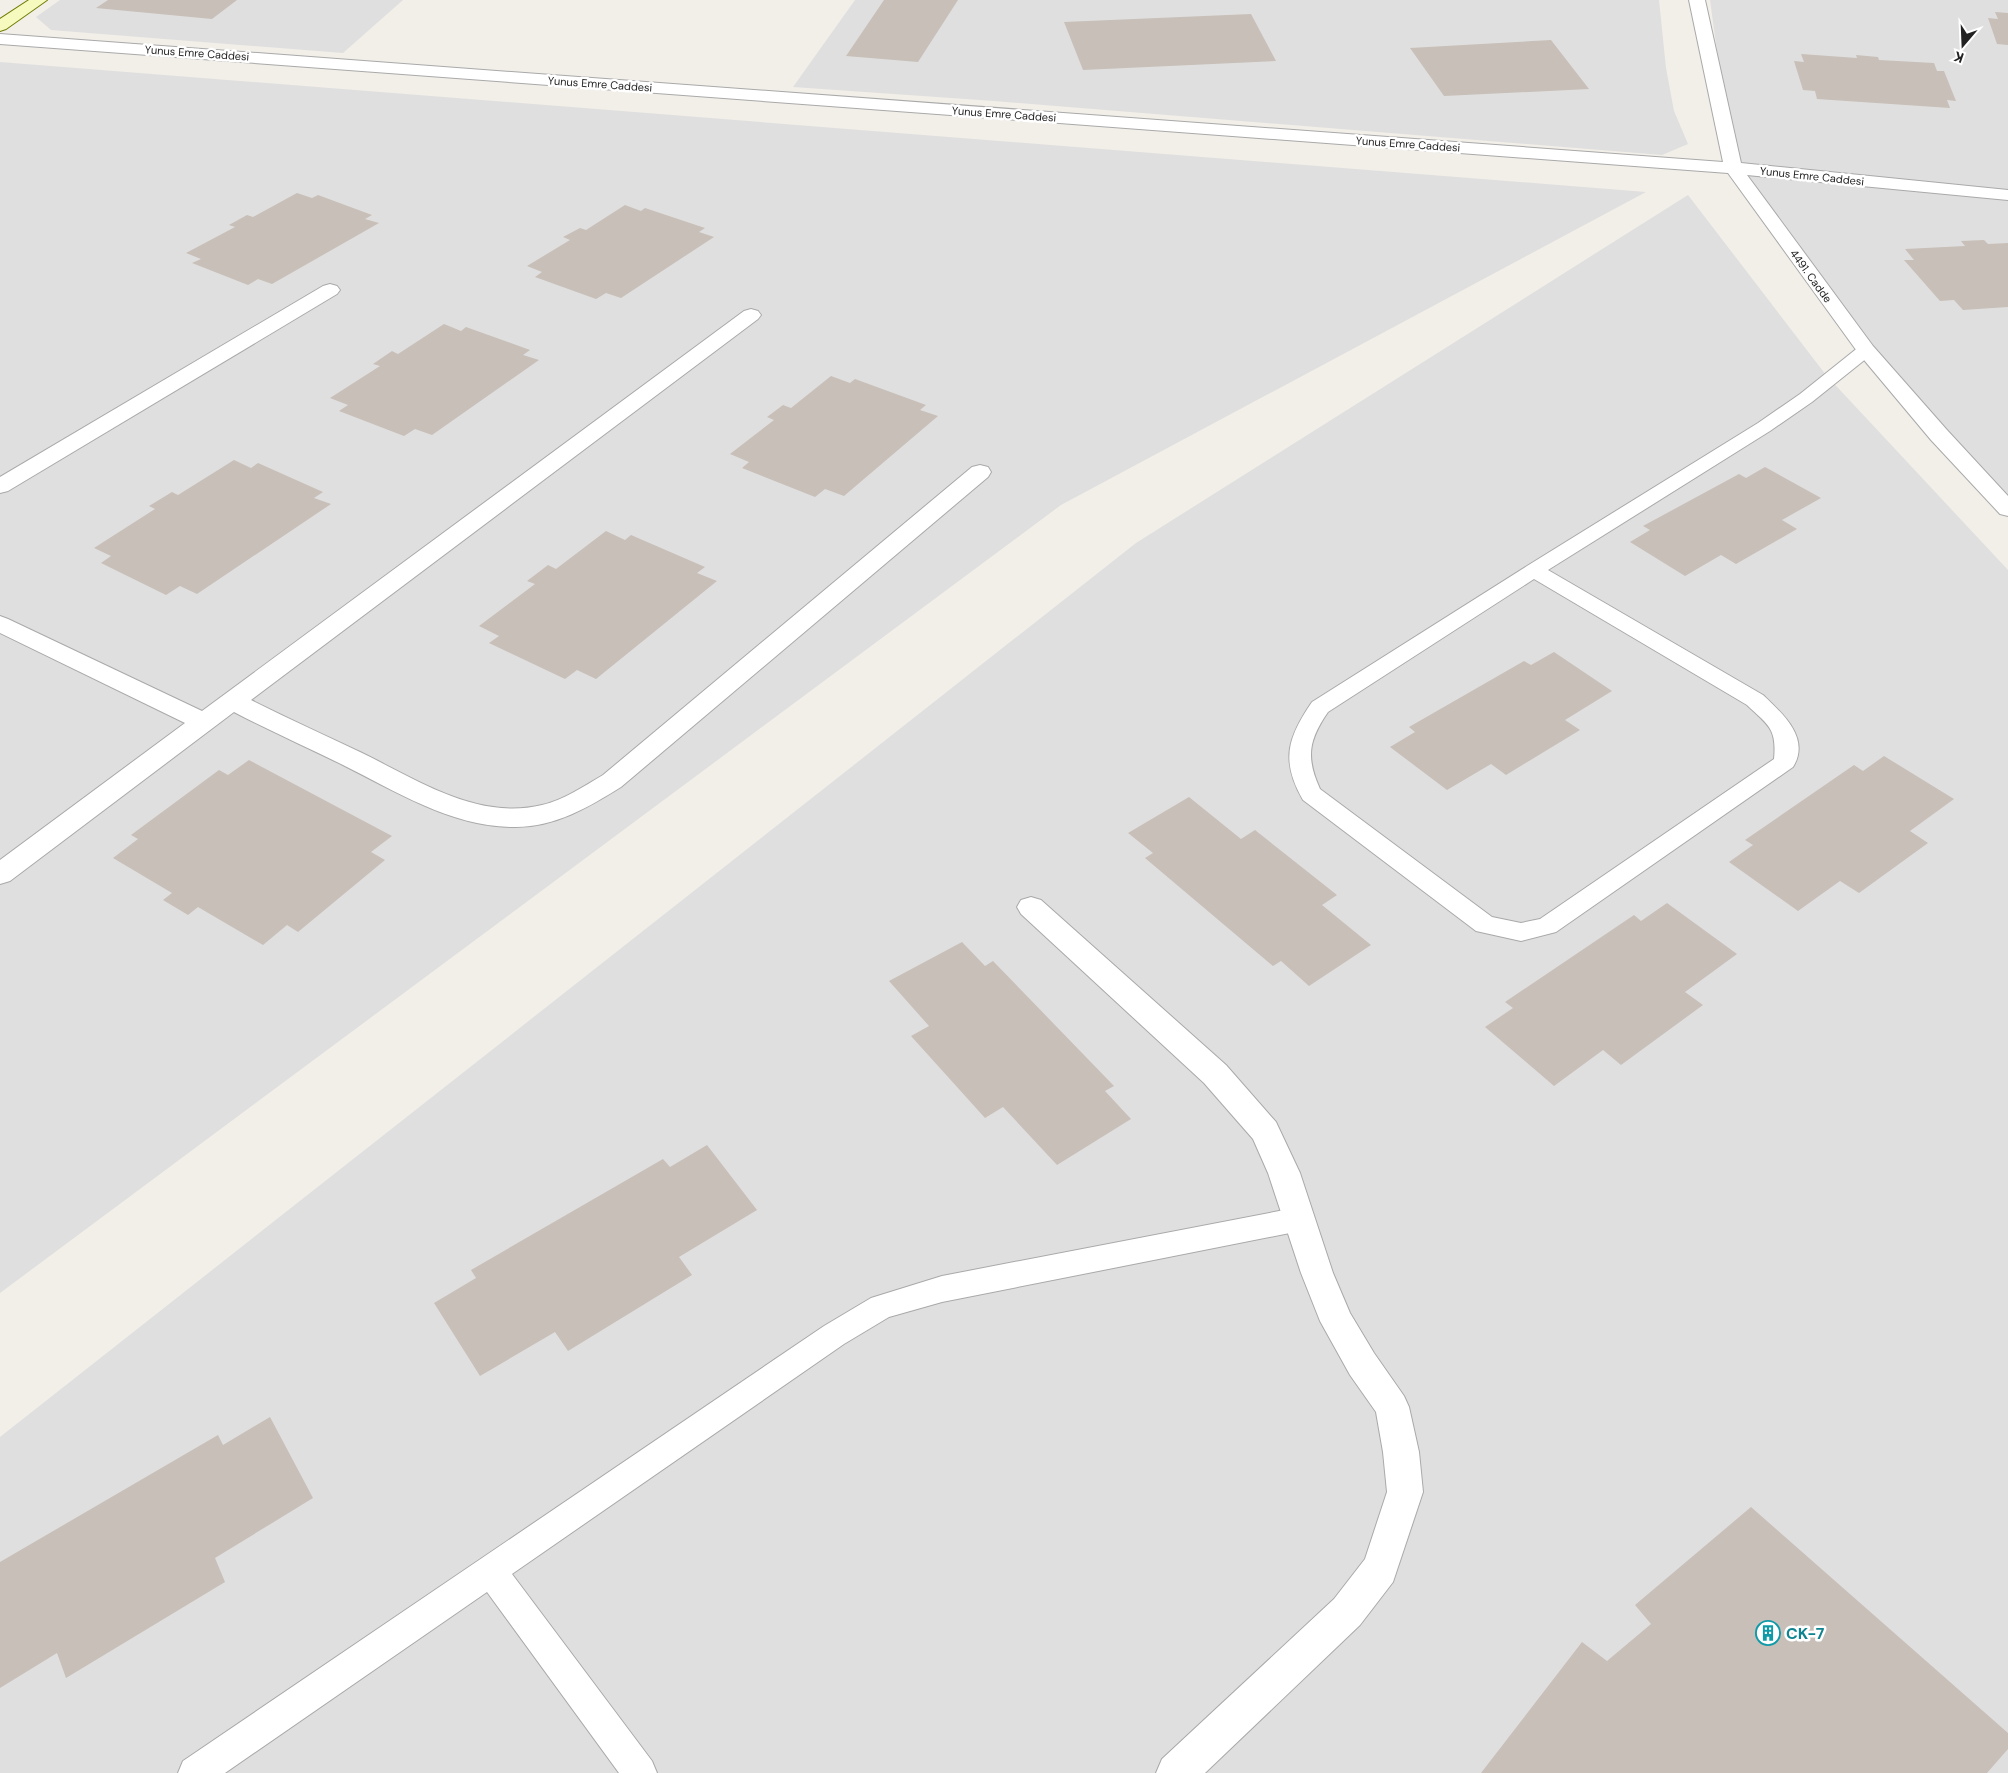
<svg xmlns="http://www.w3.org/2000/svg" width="2008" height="1773" font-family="'DM Sans',sans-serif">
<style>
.residential{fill:#e0dfdf}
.building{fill:#c7bfb8}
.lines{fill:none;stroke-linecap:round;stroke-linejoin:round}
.lane-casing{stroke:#a9a9a9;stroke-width:2}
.street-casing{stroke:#a9a9a9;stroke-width:2}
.secondary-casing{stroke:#707d05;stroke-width:2}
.lane{fill:#fff;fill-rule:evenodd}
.street{fill:#fff;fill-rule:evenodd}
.secondary{fill:#f7fabf;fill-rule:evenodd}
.labels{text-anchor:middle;stroke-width:5;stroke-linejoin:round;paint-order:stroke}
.far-street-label{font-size:11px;fill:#222;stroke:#fff}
.near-culture-label{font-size:16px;font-weight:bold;fill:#0d838f;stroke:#fff;text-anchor:start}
</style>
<rect width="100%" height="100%" fill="#f2efe9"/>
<g class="residential">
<path d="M60 0H403L343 53 51 30 36 17Z"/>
<path d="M855 0H1659L1666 68 1674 111 1688 144 1662 155 994 101 793 87Z"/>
<path d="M1710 0H2008V499L1866 350 1733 168Z"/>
<path d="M0 62 1646 192 1061 505 0 1293Z"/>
<path d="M1688 195 1826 375 2008 570V1773H0V1437L1136 543Z"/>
</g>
<g class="building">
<path d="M108 0H237L212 19 96 8Z"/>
<path d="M884 0H958L918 62 846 56Z"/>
<path d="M1995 12 2008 13V45L1997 44 1988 18 1998 19Z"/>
<path d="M1251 14 1276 61 1083 70 1064 22Z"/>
<path d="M1551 40 1589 89 1444 96 1410 48Z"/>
<path d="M1801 54 1857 58 1856 55 1878 57 1879 60 1934 63 1937 71H1944L1956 101 1947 100 1950 108 1817 99 1815 91 1803 90 1794 61 1804 62Z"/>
<path d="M297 193 312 198 318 195 372 215 365 219 379 223 272 284 258 279 248 285 192 263 201 259 186 253 235 227 229 225 247 215 253 217Z"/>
<path d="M625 205 641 211 645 208 705 228 699 232 714 237 621 298 606 293 596 299 535 277 542 272 527 266 570 240 563 237 580 228 586 230Z"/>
<path d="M1984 240 1988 244 2008 243V307L1963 310 1954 300 1940 301 1904 260H1914L1905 249 1965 246 1961 241Z"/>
<path d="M444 324 461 331 466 327 530 350 523 355 539 360 432 435 415 429 404 436 339 411 348 405 330 398 380 366 373 364 392 351 398 354Z"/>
<path d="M831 376 850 383 855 379 926 405 920 410 938 416 844 496 825 489 815 497 742 468 749 462 730 454 774 420 767 417 783 405 791 408Z"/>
<path d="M234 460 251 468 258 463 323 492 314 498 331 504 197 594 180 586 166 595 101 563 111 556 94 548 155 509 149 506 172 492 178 495Z"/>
<path d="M1765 467 1821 498 1782 520 1797 529 1736 564 1721 555 1685 576 1630 542 1650 530 1643 526 1739 474 1746 478Z"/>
<path d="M606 531 625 540 631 535 705 567 697 573 717 581 596 679 577 670 565 679 489 643 499 636 479 626 535 584 527 581 548 565 556 569Z"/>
<path d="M1554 652 1612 691 1565 720 1580 730 1506 775 1491 764 1447 790 1390 747 1415 732 1409 727 1524 661 1531 665Z"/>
<path d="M1884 756 1954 799 1910 831 1928 843 1859 893 1840 881 1798 911 1729 862 1753 845 1745 840 1854 765 1863 771Z"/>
<path d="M249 760 392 836 371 852 385 860 298 932 287 925 263 945 198 907 188 915 163 900 172 893 113 858 138 839 131 835 219 770 228 775Z"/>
<path d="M1189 797 1241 839 1255 830 1337 895 1322 905 1371 945 1309 986 1281 961 1273 966 1145 858 1153 853 1128 833Z"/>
<path d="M1667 903 1737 954 1685 992 1703 1005 1621 1065 1603 1050 1554 1086 1485 1027 1513 1008 1505 1002 1634 915 1641 921Z"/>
<path d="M962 942 985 966 993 961 1114 1086 1105 1091 1131 1119 1057 1165 1003 1107 985 1118 911 1036 929 1026 889 981Z"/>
<path d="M707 1145 757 1210 679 1257 692 1275 568 1351 555 1332 480 1376 434 1303 476 1278 471 1270 663 1159 670 1167Z"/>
<path d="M270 1417 313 1498 215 1558 225 1582 66 1678 57 1653 0 1688V1562L218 1435 223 1445Z"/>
<path d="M1751 1507 2008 1733V1749L1987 1773H1481L1582 1642 1607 1661 1651 1624 1635 1605Z"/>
</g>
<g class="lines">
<defs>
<g id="lane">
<path d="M1866 345 1872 346 1875 350 1872 354 1812 402 1770 431 1548 570 1763 695C1782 713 1811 738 1793 767L1556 932 1521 941 1476 931 1303 800C1280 760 1288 737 1312 702L1527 566 1758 423 1800 394 1860 346ZM1534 579 1747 705C1768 725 1777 728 1774 759L1540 919 1521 923 1492 917 1320 789C1306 758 1308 741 1328 712Z"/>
<path d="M1300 1207 1310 1211 1314 1219 1310 1227 1300 1231 942 1302 889 1317 844 1344 512 1574 652 1761 657 1773H619L487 1592 225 1773H178L183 1761 824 1326 871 1298 942 1276Z"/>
</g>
<g id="street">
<path d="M1689 0H1705L1741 163 2008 190V200L1747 175 1873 346 1947 430 2008 496V516L2000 514 1931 440 1859 354 1728 173 0 44V34L1723 162Z"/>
<path d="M330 284 337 286 340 290 337 294 8 491 0 493V477L323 286Z"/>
<path d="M751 309 758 311 761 315 758 319 251 700C287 718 324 735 360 752 416 779 477 821 542 805 564 800 584 786 603 775L972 467 980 465 988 467 991 472 988 477 621 787C589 807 555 827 516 827 454 828 397 792 343 765 307 747 270 731 234 712L10 881 0 884V860L185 723 0 633V616L8 619 202 711 744 311Z"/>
<path d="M1031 897 1041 900 1226 1065 1276 1122 1300 1173 1333 1273 1350 1313 1374 1353 1404 1396 1409 1407 1419 1452 1423 1492 1393 1582 1360 1625 1205 1773H1156L1162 1759 1334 1599 1365 1559 1387 1492 1383 1452 1376 1412 1350 1375 1320 1321 1301 1273 1268 1173 1253 1139 1204 1083 1021 914 1017 907 1021 900Z"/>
</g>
<path id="secondary" d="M29 0H47L6 29 0 31V19Z"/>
</defs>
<use href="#lane" class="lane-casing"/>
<use href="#street" class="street-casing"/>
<use href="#secondary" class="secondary-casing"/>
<use href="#lane" class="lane"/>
<use href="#street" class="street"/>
<use href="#secondary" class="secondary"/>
</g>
<defs>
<symbol id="building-ring" viewBox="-11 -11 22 22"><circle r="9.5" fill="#fff" stroke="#0f9aa8" stroke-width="1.5"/><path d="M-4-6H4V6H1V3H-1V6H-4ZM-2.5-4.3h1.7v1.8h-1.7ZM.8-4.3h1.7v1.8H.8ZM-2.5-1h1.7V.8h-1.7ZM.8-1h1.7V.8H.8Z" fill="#0f9aa8"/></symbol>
</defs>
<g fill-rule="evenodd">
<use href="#building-ring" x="1754" y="1619" width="28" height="28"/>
</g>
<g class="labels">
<g class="far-street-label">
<text transform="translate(197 53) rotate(4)" y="4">Yunus Emre Caddesi</text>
<text transform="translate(600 84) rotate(4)" y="4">Yunus Emre Caddesi</text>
<text transform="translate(1004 114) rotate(4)" y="4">Yunus Emre Caddesi</text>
<text transform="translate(1408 144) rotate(4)" y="4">Yunus Emre Caddesi</text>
<text transform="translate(1812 176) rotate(6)" y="4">Yunus Emre Caddesi</text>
<text transform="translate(1811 276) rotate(54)" y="4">4491. Cadde</text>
</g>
<g class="near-culture-label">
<text x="1786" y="1639">CK-7</text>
</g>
</g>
<g transform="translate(1963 45) rotate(199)" stroke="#ffffff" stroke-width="4" paint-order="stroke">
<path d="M0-4L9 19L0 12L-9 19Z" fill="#222222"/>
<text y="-8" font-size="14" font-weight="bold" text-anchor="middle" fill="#222222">K</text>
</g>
</svg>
